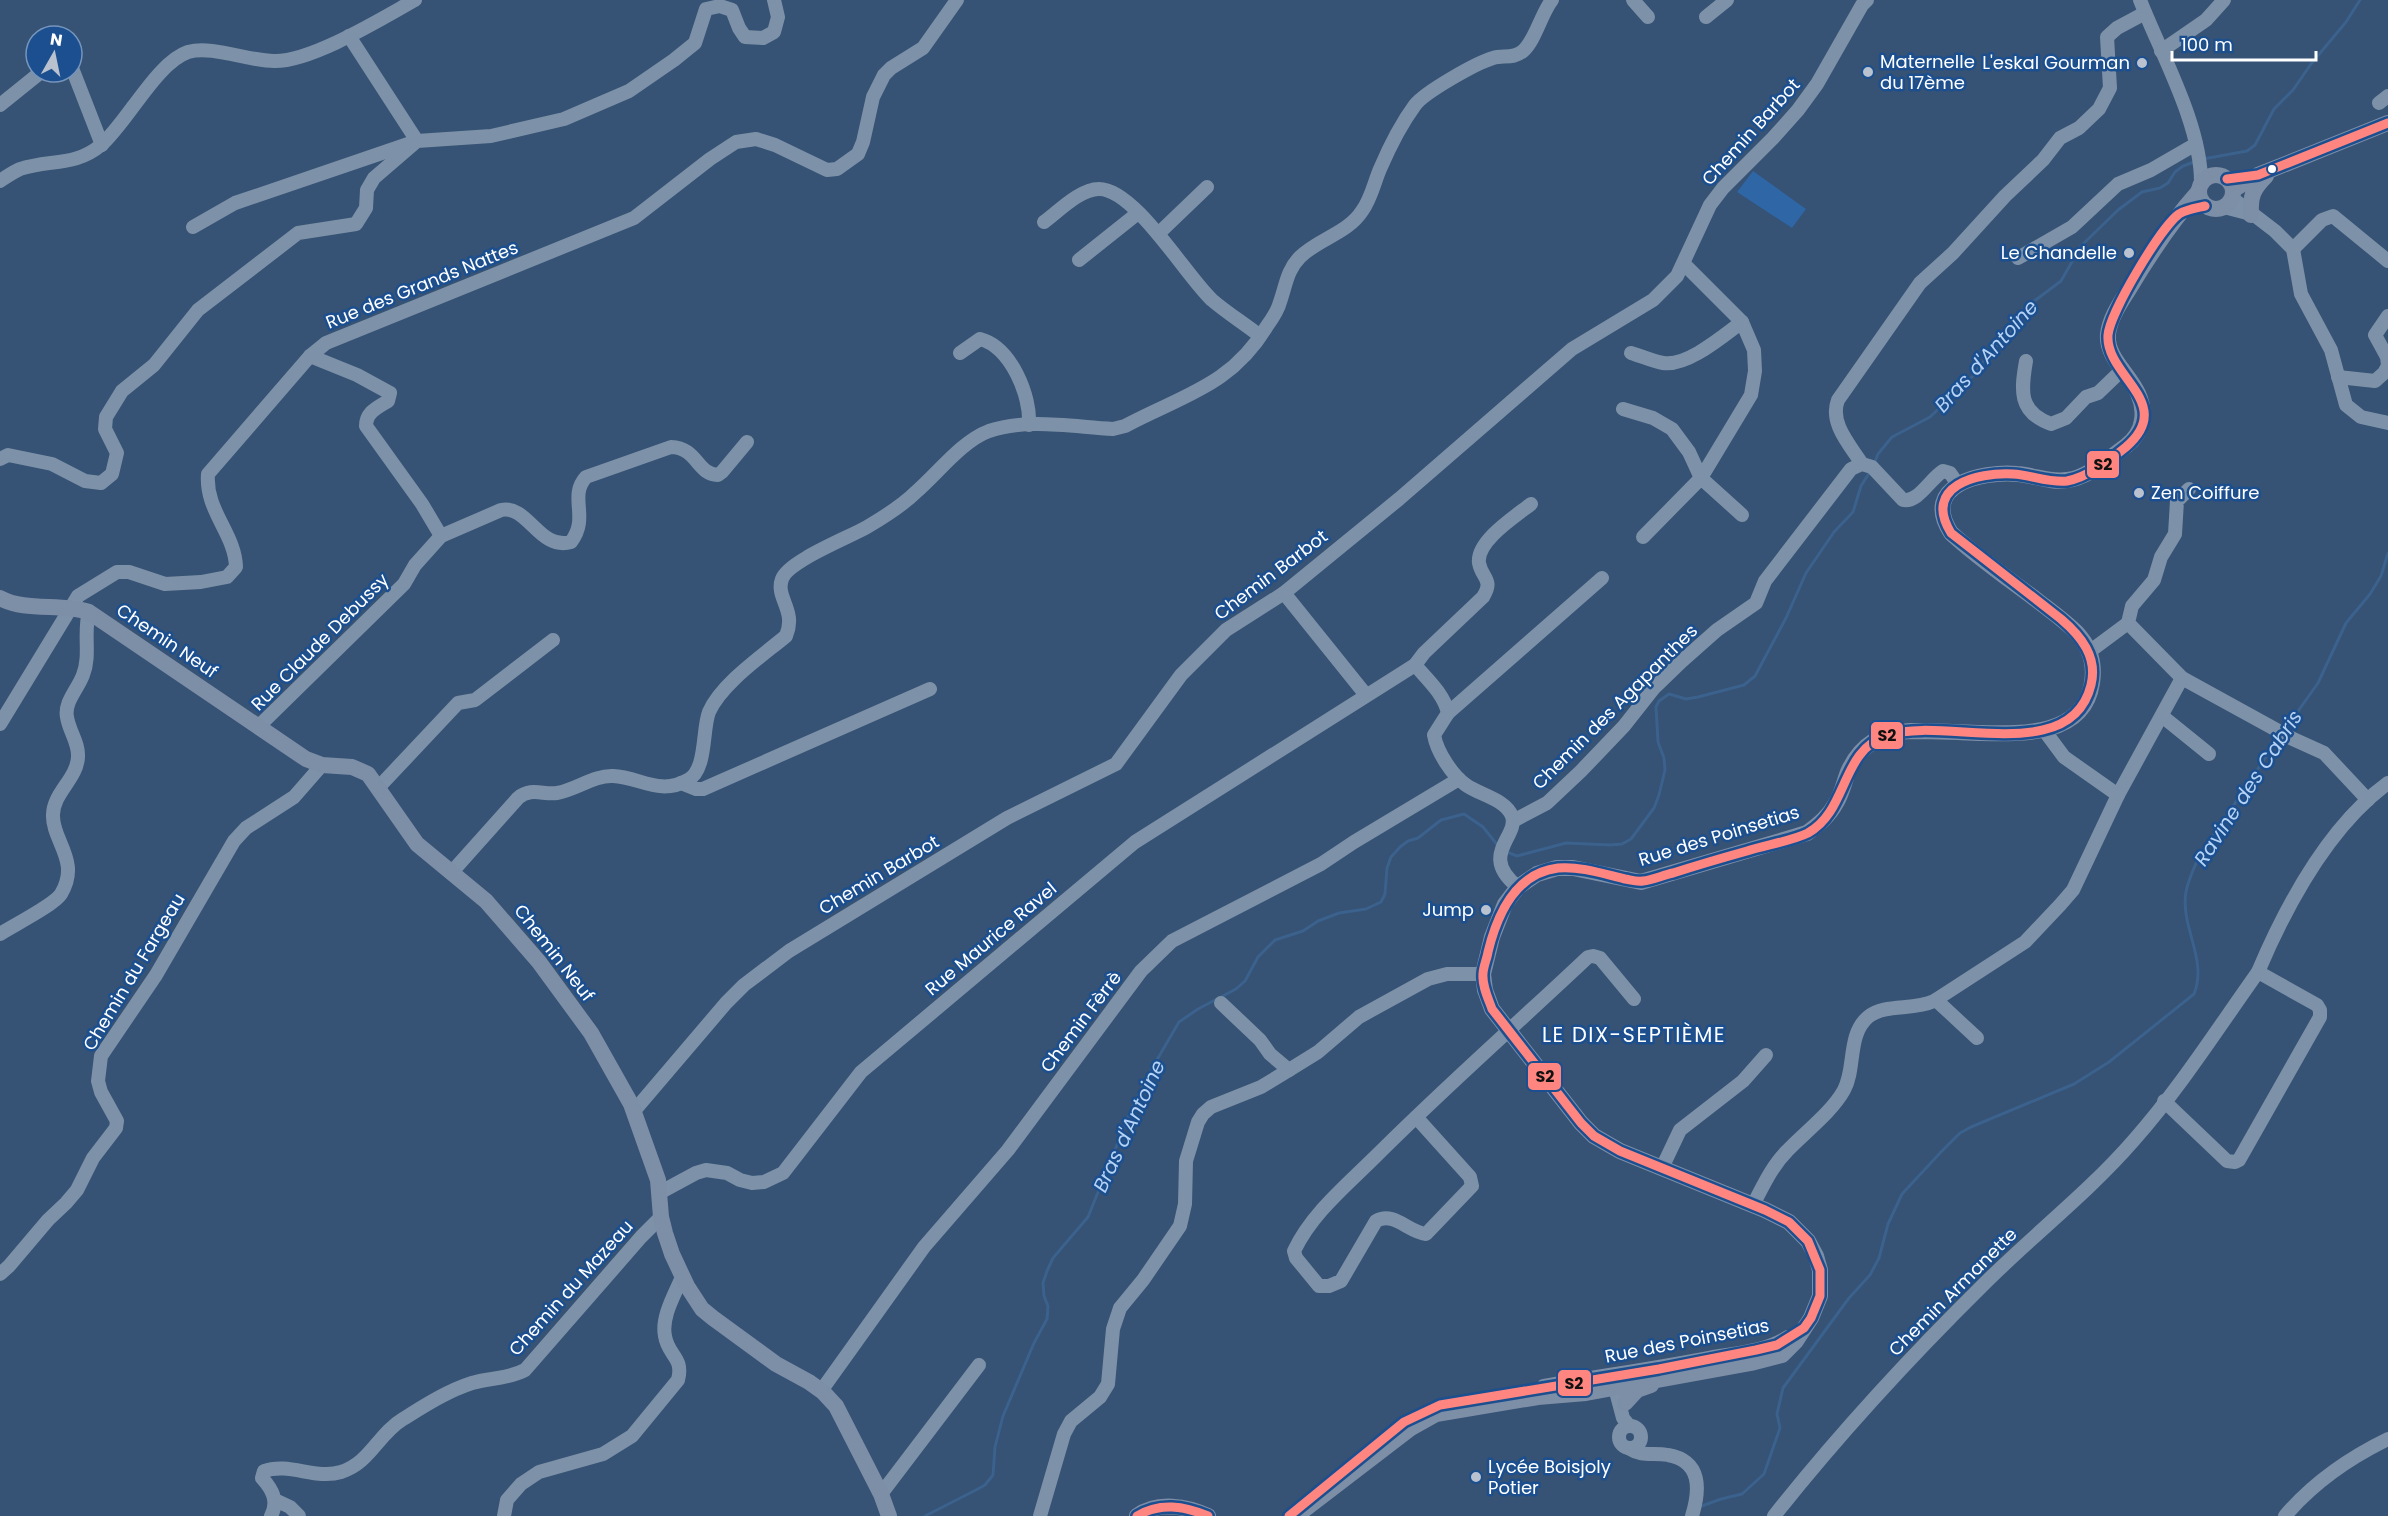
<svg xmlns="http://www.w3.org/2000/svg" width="2388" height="1516" font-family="Poppins,sans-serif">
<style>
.green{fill:#2f66a5}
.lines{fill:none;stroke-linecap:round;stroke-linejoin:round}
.stream{stroke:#3b618d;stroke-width:3}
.minor{stroke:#7d92a8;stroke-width:14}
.major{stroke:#7d8ea7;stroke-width:16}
.bus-1-casing{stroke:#1b4f8f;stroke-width:14}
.bus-1{stroke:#ff8680;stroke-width:9}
.poi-dot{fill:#b9c2ce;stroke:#1b4f8f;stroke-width:2}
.bus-dot{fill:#fff;stroke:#1b4f8f;stroke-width:2}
.labels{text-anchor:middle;stroke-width:5;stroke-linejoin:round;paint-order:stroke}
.poi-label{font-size:18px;fill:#fff;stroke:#1b4f8f;text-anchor:start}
.street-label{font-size:18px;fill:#fff;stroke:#1b4f8f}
.water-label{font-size:20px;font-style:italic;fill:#b5d3f5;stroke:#1b4f8f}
.quarter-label{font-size:21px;letter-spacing:1.5px;fill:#fff;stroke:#1b4f8f}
.line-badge{stroke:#1b4f8f;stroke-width:2}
.pale-badge-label{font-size:16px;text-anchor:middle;font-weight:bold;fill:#111}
</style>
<rect width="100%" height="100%" fill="#365274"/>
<path class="green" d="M1753 171 1806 209 1792 228 1737 192Z"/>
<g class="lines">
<g class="stream">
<path d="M2203 159 2247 151 2255 145 2274 109 2293 90 2311 64 2346 22 2360 0"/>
<path d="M1874 464 1878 454 1892 437 1930 417 1974 375 1991 350 2005 341 2029 305 2061 281 2081 246 2118 210 2142 192 2160 188 2168 183 2175 172 2183 166 2194 162"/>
<path d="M2284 731 2318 683 2346 623 2370 594 2381 576 2388 553"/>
<path d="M1507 852 1517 856 1566 843 1610 845 1622 844 1631 839 1654 808 1659 795 1665 770 1664 758 1658 742 1656 707 1659 701 1669 694 1686 699 1698 697 1744 685 1755 676 1786 618 1806 573 1834 532 1853 512 1861 486 1871 470"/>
<path d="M1699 1507 1721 1499 1742 1494 1764 1474 1780 1428 1777 1414 1783 1388 1849 1298 1870 1275 1879 1258 1888 1224 1902 1194 1941 1152 1960 1133 1971 1127 2074 1084 2109 1062 2194 994C2208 959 2180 927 2186 892 2188 880 2194 868 2199 857L2280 736"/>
<path d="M925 1516 974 1491 985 1485 993 1475 995 1447 1003 1416 1034 1343 1047 1319 1048 1306 1044 1296 1043 1283 1047 1271 1053 1258 1088 1217 1132 1108 1151 1070 1179 1022 1198 1009 1236 989 1245 981 1258 957 1275 940 1303 931 1318 921 1339 913 1366 909 1381 902 1385 894 1387 868 1391 857 1400 847 1408 841 1418 838 1441 820 1464 814 1483 827 1499 847"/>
</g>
<g class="minor">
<path d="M1633 0 1648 17"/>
<path d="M2140 0C2161 54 2201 124 2201 182"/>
<path d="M1706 17 1727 0"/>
<path d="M2161 51 2206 20 2224 0"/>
<path d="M72 68 102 145"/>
<path d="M2379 103 2388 96"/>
<path d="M0 105 41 72"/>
<path d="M0 181C6 177 13 172 20 169 49 159 75 167 101 145 126 124 157 62 188 52 212 45 248 61 274 61 311 62 381 19 415 0"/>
<path d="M2232 198 2275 231 2293 249 2301 294 2331 350 2346 405 2361 417 2388 423"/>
<path d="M2224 207 2247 213"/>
<path d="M1044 222C1059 211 1080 189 1099 189 1135 189 1186 276 1212 300 1227 313 1245 324 1260 336"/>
<path d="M193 227 235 203 417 141 349 36"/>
<path d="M1158 234 1207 187"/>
<path d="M2293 249 2322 220 2333 216 2388 261"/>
<path d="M2018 258 2072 227 2118 184 2151 170 2196 144"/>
<path d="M1079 260 1138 213"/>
<path d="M2388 316 2375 335 2387 357 2388 365"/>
<path d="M960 353 980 339C1011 347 1031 396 1029 425"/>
<path d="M1631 353C1641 356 1652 361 1663 363 1687 367 1723 336 1742 322"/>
<path d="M310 356 357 375 390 393 388 401C377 408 366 412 366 426L422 504 441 536"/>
<path d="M2026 361C2021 390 2018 412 2051 424L2066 418 2086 397 2098 393 2123 369"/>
<path d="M2338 377 2375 381 2384 373 2388 366"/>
<path d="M1623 409 1653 418 1672 429 1689 452 1701 478 1742 515"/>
<path d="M0 459 8 455 52 464 85 481 101 483 112 474 117 453 105 429 106 417 122 391 154 365 198 310 298 233 356 224 366 208 367 190 374 178 417 141 491 136 564 119 629 91 674 60 695 43 706 9 720 6 732 10 739 28 745 37 763 38 774 32 778 17 774 0"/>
<path d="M1862 464C1850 445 1829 423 1838 400L1920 283 1953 253 2005 196 2043 160 2060 138 2079 128 2099 109 2110 88 2107 37 2117 28 2145 13"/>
<path d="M2189 489 2177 501 2175 534 2161 557 2154 580 2132 606 2128 623 2182 678 2293 739 2324 753 2368 800"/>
<path d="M1643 537 1701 478 1751 395 1755 371 1754 350 1742 322 1684 264"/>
<path d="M1284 593 1366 695"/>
<path d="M2089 652 2128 623"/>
<path d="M1448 713 1602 578"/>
<path d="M2162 716 2209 754"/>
<path d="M0 724 78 596 117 572H129L165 584 201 582 227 577 236 567C235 533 205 511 208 474L310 356 326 343 634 218 710 159 736 142 756 139 775 145 827 170 837 169 858 154 863 142 873 97 884 75 891 68 923 48 957 0"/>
<path d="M258 727 404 584 415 565 441 536 501 510C528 504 539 551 571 542 590 517 568 497 586 477L671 447C698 448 696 474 718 475L722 472 747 442"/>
<path d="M681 783 696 789H703L930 689"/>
<path d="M378 788 458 703 475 700 553 640"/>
<path d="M2118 795 2182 678"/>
<path d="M1513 821 1547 803 1581 771 1624 726 1654 688 1682 661 1717 630 1756 603 1765 581 1851 469 1862 464 1872 467 1903 500C1918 503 1930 479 1943 471L1950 473 1957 483"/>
<path d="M451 873 518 798C531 787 543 795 557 793 576 790 594 775 613 776 640 777 659 796 688 780 707 770 702 730 709 712 721 684 762 656 786 636 797 610 775 598 782 579 788 561 850 537 867 527 884 517 902 506 916 492 938 473 962 441 989 431 1028 418 1073 427 1113 429L1125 426C1183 395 1231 386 1267 326 1272 319 1278 310 1280 302 1286 285 1287 270 1300 257 1318 239 1348 233 1362 211 1371 199 1374 183 1380 169 1389 148 1401 124 1415 105 1425 92 1476 63 1493 58 1503 55 1514 59 1523 51 1535 41 1541 14 1552 0"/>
<path d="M1518 887C1478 855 1519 837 1512 816 1505 799 1480 795 1466 785 1452 775 1437 752 1434 735L1448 713C1444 694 1427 679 1415 665L1424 653 1483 597C1494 579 1482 579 1479 563 1476 541 1516 516 1531 504"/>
<path d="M0 934C14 925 54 905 61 894 81 861 52 841 53 815 53 793 77 779 78 757 79 743 69 731 67 717 64 702 78 689 83 675 91 655 83 633 89 612"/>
<path d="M1936 1000 1977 1038"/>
<path d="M1221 1003 1260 1040 1270 1054 1289 1070"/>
<path d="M2164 1101 2227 1161 2235 1162 2239 1160 2320 1017V1010L2317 1005 2258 972"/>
<path d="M634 1111 726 1003 744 985 789 951 1007 818 1116 764 1181 675 1226 630 1284 593 1399 499 1572 349 1653 300 1677 276 1710 205 1723 188 1773 138 1798 110 1817 84 1862 5 1867 0"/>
<path d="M1416 1117 1470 1177 1472 1186 1426 1234C1408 1232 1394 1211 1376 1221L1341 1281 1329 1286H1319L1296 1258 1294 1251C1312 1213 1347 1185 1377 1155 1445 1087 1518 1023 1588 957L1593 956 1600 958 1634 999"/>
<path d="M1662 1168 1680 1130 1743 1081 1766 1055"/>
<path d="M659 1193 696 1173 706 1170 727 1173 740 1180 752 1183 764 1182 783 1173 861 1072 1135 842 1415 665"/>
<path d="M1753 1205C1763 1186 1772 1166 1787 1151 1804 1133 1832 1112 1844 1090 1856 1068 1847 1035 1868 1017 1885 1003 1913 1011 1934 1001L2025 942 2060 905 2073 890 2118 795 2064 757 2044 730"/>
<path d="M0 1274 9 1266 48 1220 66 1203 77 1190 93 1158 116 1128 117 1121 101 1092 98 1081 101 1056 156 975 234 841 246 828 294 797 322 765"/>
<path d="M1620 1380 1615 1388 1623 1418 1627 1423"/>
<path d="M821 1391 924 1247 1008 1150 1141 971 1172 941 1321 864 1354 842 1459 779"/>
<circle cx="1630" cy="1437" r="11"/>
<path d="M1630 1449C1642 1457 1654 1452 1668 1455 1702 1461 1700 1490 1692 1516"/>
<path d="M881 1494 979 1365"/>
<path d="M275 1500 290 1507 299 1516"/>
<path d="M271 1516C279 1501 272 1489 262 1478L264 1471C289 1462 316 1480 341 1472 370 1463 378 1434 403 1419 424 1406 447 1391 472 1383 489 1378 508 1379 525 1370L641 1237 661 1217"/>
<path d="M504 1516 507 1500 521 1484 539 1472 603 1454 632 1436 678 1380C684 1357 668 1356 665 1336 661 1317 675 1294 682 1277"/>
<path d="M1040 1516 1064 1434 1071 1421 1100 1397 1108 1384 1113 1329 1120 1308 1143 1280 1180 1226 1185 1204 1186 1161 1198 1122 1203 1114 1211 1107 1261 1087 1289 1070 1318 1052 1359 1017 1428 979 1447 974H1483"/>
<path d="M1774 1516C1839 1434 1909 1358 1984 1284 2033 1235 2088 1193 2134 1140 2180 1088 2218 1028 2258 972 2286 906 2329 826 2388 783"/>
<path d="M2285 1516C2313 1483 2349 1458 2388 1439"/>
</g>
<g class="major">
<circle cx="2216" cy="192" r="17"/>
<path d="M2233 190 2258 175 2388 123"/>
<path d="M2251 215C2250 196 2253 189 2266 176"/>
<path d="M0 598C26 612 60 603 89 612L306 759 322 765 352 767 368 774 417 844 486 901 539 962 591 1033 631 1104 658 1180 661 1217 665 1233 672 1254 687 1286 702 1309 713 1318 776 1364 809 1382 823 1392 836 1406 881 1494 889 1516"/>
<path d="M1544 1387C1600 1377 1657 1369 1713 1358 1738 1354 1766 1352 1788 1338"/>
<path d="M1625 1403 1637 1390 1651 1385"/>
<path d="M1137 1516C1157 1501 1187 1506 1208 1516"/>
<path d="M1296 1516 1411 1428 1436 1414 1538 1397 1586 1393 1751 1363 1782 1355 1796 1341 1811 1318 1820 1296V1270L1816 1256 1808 1241 1789 1222 1765 1210 1620 1151 1594 1136 1581 1123 1492 1009 1485 990 1483 974 1492 937 1505 904 1518 887 1537 874 1557 868H1573L1641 882 1807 833C1819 824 1829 816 1836 803 1842 794 1844 782 1848 772 1860 745 1881 732 1910 731 1933 731 1956 732 1978 733 2019 734 2084 737 2092 683 2095 664 2090 647 2077 633 2064 620 2048 609 2034 598 2006 577 1977 557 1951 533 1920 485 1981 471 2017 474 2034 475 2050 483 2067 480 2088 478 2109 458 2126 446 2134 440 2141 430 2142 420 2148 383 2105 365 2108 334 2110 317 2121 302 2129 289 2150 254 2171 222 2198 192"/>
</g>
<defs>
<g id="bus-1">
<path d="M2227 179 2258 175 2388 123"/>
<path d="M1137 1516C1160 1502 1184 1506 1208 1516"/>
<path d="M1289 1516 1404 1422 1440 1405 1659 1369 1756 1350 1777 1345 1804 1328 1811 1318 1820 1296V1270L1808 1241 1789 1222 1765 1210 1620 1151 1594 1136 1581 1123 1492 1009C1488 998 1482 986 1483 974 1483 967 1487 959 1488 952 1497 915 1515 873 1558 868 1580 866 1604 874 1625 879 1631 880 1637 882 1643 881 1653 880 1663 875 1673 873 1698 865 1722 858 1747 851 1765 845 1792 841 1808 833 1849 810 1840 750 1888 735 1945 716 2071 767 2091 685 2098 657 2081 636 2061 619L1951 533C1922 486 1977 472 2013 474 2031 475 2049 483 2067 481 2088 477 2110 460 2126 447 2177 403 2105 376 2108 335 2110 312 2161 227 2179 214 2187 209 2196 208 2205 206"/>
</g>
</defs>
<use href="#bus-1" class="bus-1-casing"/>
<use href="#bus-1" class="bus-1"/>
</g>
<g class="poi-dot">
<circle cx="2142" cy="63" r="6"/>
<circle cx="1868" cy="72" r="6"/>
<circle cx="2129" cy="253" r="6"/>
<circle cx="2139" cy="493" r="6"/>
<circle cx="1486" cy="910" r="6"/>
<circle cx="1476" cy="1477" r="6"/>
</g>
<circle class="bus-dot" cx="2272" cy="169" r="5"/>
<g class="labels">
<g class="poi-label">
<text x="1880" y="68">Maternelle<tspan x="1880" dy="21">du 17ème</tspan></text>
<text x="2130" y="69" text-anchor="end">L'eskal Gourman</text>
<text x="2117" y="259" text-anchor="end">Le Chandelle</text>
<text x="2151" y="499">Zen Coiffure</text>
<text x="1474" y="916" text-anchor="end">Jump</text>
<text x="1488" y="1473">Lycée Boisjoly<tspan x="1488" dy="21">Potier</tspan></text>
</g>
<g class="street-label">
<text transform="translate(1751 132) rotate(-48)" y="6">Chemin Barbot</text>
<text transform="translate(422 285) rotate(-22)" y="6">Rue des Grands Nattes</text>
<text transform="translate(1271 575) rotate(-37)" y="6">Chemin Barbot</text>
<text transform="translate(167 641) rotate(34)" y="6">Chemin Neuf</text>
<text transform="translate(320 642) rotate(-45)" y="6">Rue Claude Debussy</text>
<text transform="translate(1615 707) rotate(-45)" y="6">Chemin des Agapanthes</text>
<text transform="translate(1719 836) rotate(-17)" y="6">Rue des Poinsetias</text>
<text transform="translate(879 875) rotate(-31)" y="6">Chemin Barbot</text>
<text transform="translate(991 939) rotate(-40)" y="6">Rue Maurice Ravel</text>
<text transform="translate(554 953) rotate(52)" y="6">Chemin Neuf</text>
<text transform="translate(134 972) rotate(-59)" y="6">Chemin du Fargeau</text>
<text transform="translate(1081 1022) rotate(-53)" y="6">Chemin Fèrrè</text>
<text transform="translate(571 1288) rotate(-48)" y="6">Chemin du Mazeau</text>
<text transform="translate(1953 1292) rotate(-45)" y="6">Chemin Armanette</text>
<text transform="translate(1687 1341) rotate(-11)" y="6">Rue des Poinsetias</text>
</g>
<g class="water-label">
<text transform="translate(1986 356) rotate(-48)" y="7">Bras d'Antoine</text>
<text transform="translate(2248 788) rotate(-57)" y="7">Ravine des Cabris</text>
<text transform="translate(1129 1126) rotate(-65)" y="7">Bras d'Antoine</text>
</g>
<g class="quarter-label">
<text x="1634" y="1042">LE DIX-SEPTIÈME</text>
</g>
</g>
<g class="line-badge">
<rect x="2086" y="450" width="34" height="29" rx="6" fill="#ff8680"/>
<rect x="1870" y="721" width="34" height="29" rx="6" fill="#ff8680"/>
<rect x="1527" y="1062" width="35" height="29" rx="6" fill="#ff8680"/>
<rect x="1557" y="1369" width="35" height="28" rx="6" fill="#ff8680"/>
</g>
<g class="pale-badge-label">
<text x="2103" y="470">S2</text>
<text x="1887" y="741">S2</text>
<text x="1545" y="1082">S2</text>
<text x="1574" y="1389">S2</text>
</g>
<g transform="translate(54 54) rotate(9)"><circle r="28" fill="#1b4f8f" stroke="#7695bc" stroke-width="1.5"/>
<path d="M0-4.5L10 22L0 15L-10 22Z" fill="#b9c2ce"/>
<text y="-9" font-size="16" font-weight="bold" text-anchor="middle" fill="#ffffff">N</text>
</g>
<path d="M2172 51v9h144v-9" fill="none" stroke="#ffffff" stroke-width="3"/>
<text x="2181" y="51" font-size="18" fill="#ffffff" stroke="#1b4f8f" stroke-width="4.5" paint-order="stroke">100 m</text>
</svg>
